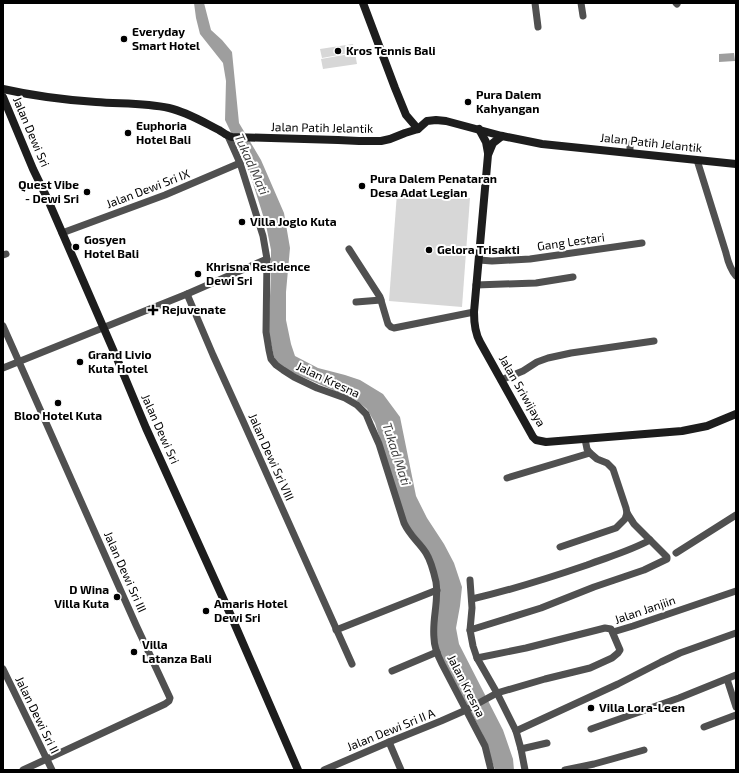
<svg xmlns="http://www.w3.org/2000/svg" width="739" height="773" font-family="'Exo 2',sans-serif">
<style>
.green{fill:#d7d7d7}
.water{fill:#9e9e9e}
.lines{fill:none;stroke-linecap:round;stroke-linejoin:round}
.street{stroke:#505050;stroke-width:7}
.secondary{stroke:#1d1d1d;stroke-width:8}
.poi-dot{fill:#000;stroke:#fff;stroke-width:1.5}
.labels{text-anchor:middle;stroke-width:4;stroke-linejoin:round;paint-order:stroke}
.poi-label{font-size:12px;font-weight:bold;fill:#000;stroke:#fff;text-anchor:start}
.street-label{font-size:12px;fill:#000;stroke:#fff}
.water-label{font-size:13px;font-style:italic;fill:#3f3f3f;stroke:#fff}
</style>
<rect width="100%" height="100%" fill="#fff"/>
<g class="green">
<path d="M353 44 355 52 322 58 320 49Z"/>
<path d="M355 53 357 64 323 69 321 59Z"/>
<path d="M397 193 470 198 462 307 389 301Z"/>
</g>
<g class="water">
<path d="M194 3H204L211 30 222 40 232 52 239 123 261 160 284 213 290 248 286 292V320L291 344 295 356 318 368 345 375 360 380 383 394 400 417 416 496 427 518 444 544 454 563 462 587 460 606 456 628 459 644 503 730 513 759 514 770H495L494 767 482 733 440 654 436 637V617L431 556 420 540 406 523 375 423 367 409 356 400 284 369 275 361 268 330 271 279V250L266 225 251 177 239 149 225 120 226 81 223 63 200 34 196 18Z"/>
<path d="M734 53 735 61 719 62V54Z"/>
</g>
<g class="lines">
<g class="street">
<path d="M535 3 538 27"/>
<path d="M581 3 583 16"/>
<path d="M676 3 677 4"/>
<path d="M228 136 240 163 263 236 267 259 266 332 269 350 271 359 276 365 283 370 294 377 317 388 345 398 357 405 366 414 371 426 379 444 404 523C410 536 419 542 426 553 431 561 434 573 436 582 439 602 432 618 434 638 434 647 438 656 442 664L485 746 491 770"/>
<path d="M630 153V144"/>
<path d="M697 160 726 253C728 262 730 269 736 276"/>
<path d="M62 233 165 195 240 163"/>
<path d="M349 249 380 297 388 324 391 327 394 328 474 312"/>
<path d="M3 255 6 254"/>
<path d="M479 260 492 261 530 259 642 243"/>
<path d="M476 285 536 283 573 277"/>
<path d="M187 294 213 355 243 421 352 664"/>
<path d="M356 302 381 300"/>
<path d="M3 326 136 625 170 698 169 701 165 704 23 770"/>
<path d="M3 368 187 294 267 259"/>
<path d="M501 380 523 371 537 362 548 358 571 353 654 341"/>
<path d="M507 478 590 453"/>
<path d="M560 547 616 528 625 519 627 513 626 508 613 469 607 463 597 459 590 453 587 449 585 439"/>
<path d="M676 553 736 515"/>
<path d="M472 599C511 590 549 578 587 565 608 557 630 551 650 540"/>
<path d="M336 630 437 590"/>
<path d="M470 630 472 608 470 580"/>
<path d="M613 632 633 626 736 591"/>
<path d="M3 669 52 770"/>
<path d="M392 671 437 652"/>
<path d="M727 679 736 707"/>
<path d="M704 727 736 715"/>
<path d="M591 729 679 698 736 675"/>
<path d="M516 731 618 684 661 662 680 653 736 633"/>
<path d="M389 742 401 770"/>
<path d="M521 749 547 743"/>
<path d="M324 770 389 742 441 721 466 710 497 693 545 679 590 668 612 658 618 653 620 650 611 629 605 628 526 648 477 658"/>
<path d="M525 770 521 749 516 731 497 693 477 658 473 646 470 630 541 608 594 587 644 570 667 559V557L634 524 627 513"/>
<path d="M565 770 594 764 644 750"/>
</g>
<g class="secondary">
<path d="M363 3 395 88 406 115 418 129"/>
<path d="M3 89C34 96 65 100 96 102 120 104 145 103 169 108 187 112 203 122 219 130 224 133 227 136 232 137L338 140 359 141H381L390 139 405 133 418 129 427 121 436 120 446 121 502 136 542 144 736 164"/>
<path d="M3 97 33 169 48 200 118 361 146 428 232 618 298 770"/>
<path d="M479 129 486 142 488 153"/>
<path d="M502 136 493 143 488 155 474 312C474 323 475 333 480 342L533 437 536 440 546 442 682 431 707 426 736 414"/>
</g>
</g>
<g class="poi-dot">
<circle cx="124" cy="39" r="4"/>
<circle cx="338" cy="51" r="4"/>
<circle cx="468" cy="102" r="4"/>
<circle cx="128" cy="133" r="4"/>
<circle cx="362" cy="186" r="4"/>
<circle cx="87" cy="192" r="4"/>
<circle cx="242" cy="222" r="4"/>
<circle cx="76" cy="247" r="4"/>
<circle cx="429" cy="250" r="4"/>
<circle cx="198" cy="274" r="4"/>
<path d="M151 304h4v4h4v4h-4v4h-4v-4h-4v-4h4z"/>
<circle cx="80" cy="362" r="4"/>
<circle cx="58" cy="403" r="4"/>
<circle cx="117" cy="597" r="4"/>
<circle cx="206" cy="611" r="4"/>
<circle cx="134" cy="652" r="4"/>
<circle cx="591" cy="708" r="4"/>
</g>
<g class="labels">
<g class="poi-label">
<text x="132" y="36">Everyday<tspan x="132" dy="14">Smart Hotel</tspan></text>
<text x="346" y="55">Kros Tennis Bali</text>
<text x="476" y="99">Pura Dalem<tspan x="476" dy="14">Kahyangan</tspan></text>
<text x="136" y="130">Euphoria<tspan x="136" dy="14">Hotel Bali</tspan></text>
<text x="370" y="183">Pura Dalem Penataran<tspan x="370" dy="14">Desa Adat Legian</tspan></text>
<text x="79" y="189" text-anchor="end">Quest Vibe<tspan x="79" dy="14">- Dewi Sri</tspan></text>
<text x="250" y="226">Villa Joglo Kuta</text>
<text x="84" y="244">Gosyen<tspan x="84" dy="14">Hotel Bali</tspan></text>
<text x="437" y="254">Gelora Trisakti</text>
<text x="206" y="271">Khrisna Residence<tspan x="206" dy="14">Dewi Sri</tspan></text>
<text x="162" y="314">Rejuvenate</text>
<text x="88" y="359">Grand Livio<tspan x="88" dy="14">Kuta Hotel</tspan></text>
<text x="58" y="420" text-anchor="middle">Bloo Hotel Kuta</text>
<text x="109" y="594" text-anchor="end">D Wina<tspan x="109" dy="14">Villa Kuta</tspan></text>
<text x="214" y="608">Amaris Hotel<tspan x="214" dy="14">Dewi Sri</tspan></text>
<text x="142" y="649">Villa<tspan x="142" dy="14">Latanza Bali</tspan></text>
<text x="599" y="712">Villa Lora-Leen</text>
</g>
<g class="street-label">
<text transform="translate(322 128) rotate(1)" y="4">Jalan Patih Jelantik</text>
<text transform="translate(31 132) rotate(67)" y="4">Jalan Dewi Sri</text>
<text transform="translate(651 143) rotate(6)" y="4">Jalan Patih Jelantik</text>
<text transform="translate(148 189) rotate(-21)" y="4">Jalan Dewi Sri IX</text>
<text transform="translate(571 242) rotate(-8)" y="4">Gang Lestari</text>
<text transform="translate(328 380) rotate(25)" y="4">Jalan Kresna</text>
<text transform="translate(522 391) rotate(60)" y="4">Jalan Sriwijaya</text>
<text transform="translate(160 429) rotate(66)" y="4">Jalan Dewi Sri</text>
<text transform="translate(271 457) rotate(66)" y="4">Jalan Dewi Sri VIII</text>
<text transform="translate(125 572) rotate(66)" y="4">Jalan Dewi Sri III</text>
<text transform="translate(645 610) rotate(-19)" y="4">Jalan Janjiin</text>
<text transform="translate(466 686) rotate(63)" y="4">Jalan Kresna</text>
<text transform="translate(37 715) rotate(64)" y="4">Jalan Dewi Sri II</text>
<text transform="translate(391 730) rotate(-22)" y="4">Jalan Dewi Sri II A</text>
</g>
<g class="water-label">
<text transform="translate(252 164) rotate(66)" y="5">Tukad Mati</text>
<text transform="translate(397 454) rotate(72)" y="5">Tukad Mati</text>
</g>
</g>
<rect width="739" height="773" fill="none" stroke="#000000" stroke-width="8"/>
</svg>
